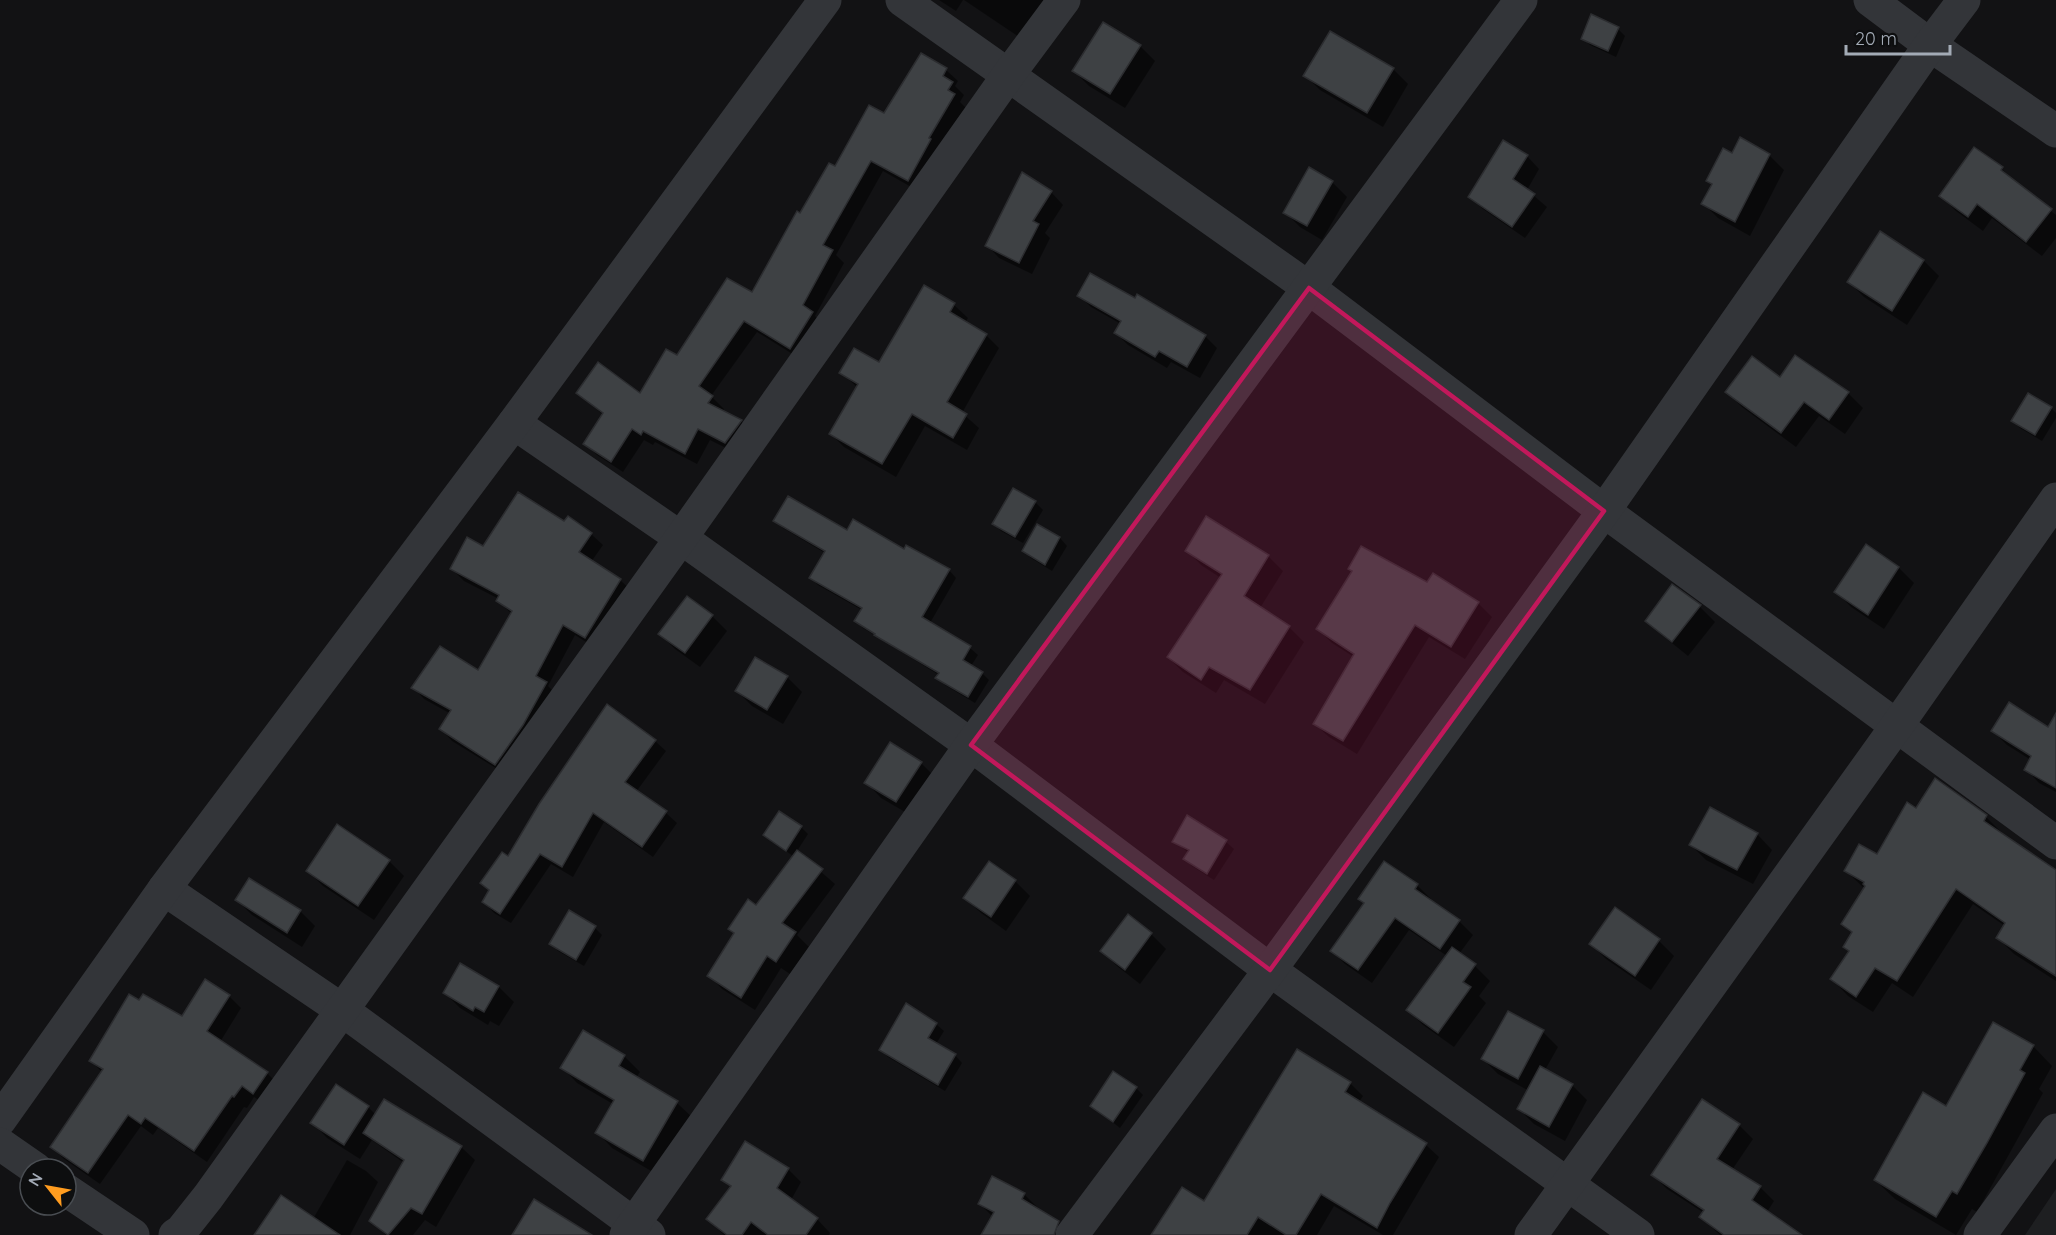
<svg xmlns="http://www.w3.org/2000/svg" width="2056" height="1235" font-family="Quicksand,sans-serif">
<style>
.built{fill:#1e1f21}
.shadow{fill:#0007}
.building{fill:#3e4144;stroke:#2c2d30;stroke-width:1.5}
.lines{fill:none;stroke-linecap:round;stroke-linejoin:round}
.minor{stroke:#333539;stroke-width:33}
.marked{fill:#c2185b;fill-opacity:0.2;stroke:#c2185b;stroke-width:4.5;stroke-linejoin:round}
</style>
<rect width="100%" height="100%" fill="#121214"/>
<path class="built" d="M2056 1189V1235H2025Z"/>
<g class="shadow">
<path d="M939 0H963L956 11Z"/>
<path d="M964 0H1045L1019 37Z"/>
<path d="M1618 29 1625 36 1616 57 1590 45 1582 38Z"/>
<path d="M1140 46 1155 61 1125 108 1089 86 1074 71Z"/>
<path d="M922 55 946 70 958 81 955 86 964 95 960 102 966 108 920 192 883 171 836 255 844 263 815 316 824 325 802 360 757 332 711 396 724 409 722 412 741 421 753 433 738 454 710 440 697 464 655 442 653 445 644 440 623 472 597 455 585 443 603 415 578 392 640 396 677 357 753 294 801 215 835 168 884 115Z"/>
<path d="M1393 69 1408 84 1383 127 1320 90 1305 75Z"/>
<path d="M1974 149 2002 169 2017 184 2056 215V238L2042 256 1992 218 1983 231 1956 211 1941 196Z"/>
<path d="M1732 155H1769L1784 170 1750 236 1718 218 1703 203 1712 186 1707 181Z"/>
<path d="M1527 156 1539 169 1527 190 1547 207 1525 238 1483 209 1470 196Z"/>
<path d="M1332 182 1347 197 1322 240 1300 227 1285 212Z"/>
<path d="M1051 192 1063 205 1045 233 1050 238 1032 274 999 258 987 245Z"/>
<path d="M1880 233 1924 261 1939 276 1907 325 1864 297 1849 282Z"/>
<path d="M925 288 954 305 968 318 965 323 986 335 999 348 962 413 979 428 967 450 925 426 896 477 844 447 831 434 858 388 841 372 880 364Z"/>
<path d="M1079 295 1205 336 1217 348 1200 378 1171 362 1167 368 1128 345 1116 333 1121 324 1091 307Z"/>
<path d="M1781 380 1848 393 1863 408 1845 434 1819 416 1796 447 1742 407 1727 392Z"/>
<path d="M2051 408 2056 413V418L2042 441 2020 428 2013 420Z"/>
<path d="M1014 490 1035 502 1043 510 1023 543 1001 531 994 524Z"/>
<path d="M775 521 848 532 905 551 949 570 956 578 930 623 970 648 978 655 971 666 982 673 989 680 975 703 945 685 937 678 939 675 863 628 856 621 862 610 818 585 811 578 825 553 783 528Z"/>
<path d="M564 523 591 534 603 545 591 562 620 580 632 591 597 649 575 635 548 686 557 695 507 775 452 741 441 729 451 714 424 699 413 687 479 673 512 614 498 601 499 599 464 581 452 569 483 548Z"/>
<path d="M1038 526 1060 538 1067 546 1052 571 1031 558 1024 551Z"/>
<path d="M1866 546 1899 568 1914 583 1884 629 1851 607 1836 591Z"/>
<path d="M1187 550 1268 556 1283 571 1260 608 1289 627 1304 642 1265 704 1224 680 1216 693 1183 672 1168 657 1221 578 1201 565Z"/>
<path d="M1434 575 1478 603 1492 617 1465 659 1429 637 1357 754 1329 737 1315 724 1354 657 1332 643 1318 629 1428 584Z"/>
<path d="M1673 587 1700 607 1715 622 1688 656 1662 635 1647 620Z"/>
<path d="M712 616 727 631 700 667 675 649 660 634Z"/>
<path d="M787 677 802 692 783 724 752 706 737 691Z"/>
<path d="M1993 731 2056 734V792L2039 783 2026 769 2031 760 2007 745Z"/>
<path d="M655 741 666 751 636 792 666 813 677 823 653 857 604 822 573 877 551 864 511 923 494 913 484 902 490 891 482 883 509 859Z"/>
<path d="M921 763 936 778 912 816 881 798 866 782Z"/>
<path d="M1917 810 1986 817 2002 833 2001 835 2056 872V981L2014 954 1998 938 2005 926 1973 904 1913 997 1892 983 1873 1012 1848 996 1832 979 1850 952 1845 947 1853 934 1843 924 1865 889 1846 871 1877 857Z"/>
<path d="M1188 817 1226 842 1234 849 1214 880 1192 866 1185 859 1189 853 1174 841Z"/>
<path d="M338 826 389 861 404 876 374 920 323 886 308 871Z"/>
<path d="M801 827 808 834 797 851 835 884 797 935 809 947 790 974 781 968 755 1010 722 989 709 975 794 857 765 835Z"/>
<path d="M1757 834 1772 850 1753 884 1706 860 1691 845Z"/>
<path d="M1384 863 1417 885 1431 899 1429 901 1459 921 1473 935 1459 954 1475 966 1490 981 1479 996 1486 1003 1454 1047 1423 1025 1408 1010 1447 956 1409 930 1372 983 1345 964 1332 951 1365 904Z"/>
<path d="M1015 881 1030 896 1006 931 981 913 965 898Z"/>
<path d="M237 900 300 911 315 926 302 947 252 915Z"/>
<path d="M1616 910 1659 941 1674 956 1651 990 1606 959 1591 944Z"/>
<path d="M595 928 602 935 584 966 558 951 551 943Z"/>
<path d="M1151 934 1166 949 1140 984 1117 966 1102 951Z"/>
<path d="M461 965 499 987 514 1002 499 1026 490 1021 488 1025 460 1008 445 993Z"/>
<path d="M205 981 229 996 241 1008 220 1042 267 1073 279 1085 266 1105 254 1097 247 1108 244 1107 207 1162 158 1128 153 1135 141 1126 100 1184 64 1159 52 1147 102 1072 91 1061 182 1018Z"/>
<path d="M906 1005 936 1024 944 1031 936 1044 955 1055 962 1063 945 1091 888 1057 881 1050Z"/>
<path d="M583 1032 624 1056 640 1072 636 1078 677 1103 693 1118 658 1175 612 1148 597 1132 613 1104 577 1083 562 1067Z"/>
<path d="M1543 1032 1558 1047 1545 1070 1572 1085 1587 1100 1565 1141 1534 1124 1519 1109 1529 1091 1498 1074 1483 1059Z"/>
<path d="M2033 1046 2052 1066 2039 1089 2043 1093 1977 1212 1972 1209 1956 1235 1895 1199 1875 1180 1947 1108Z"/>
<path d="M1350 1083 1363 1096 1359 1102 1426 1145 1439 1157 1393 1235H1383L1334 1206 1317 1235H1168Z"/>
<path d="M1136 1088 1143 1095 1120 1128 1092 1106Z"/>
<path d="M1703 1101 1739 1125 1753 1139 1732 1170 1760 1187 1774 1201 1767 1212 1799 1235H1720L1701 1217 1704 1213 1667 1189 1653 1175Z"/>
<path d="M368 1107 376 1115 461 1147 475 1160 436 1227 425 1220 413 1235H386L371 1220 404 1163 372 1140 360 1159 327 1138 312 1122Z"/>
<path d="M347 1160 366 1171 378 1182 350 1235H256L313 1219Z"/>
<path d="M788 1169 801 1182 791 1200 817 1219 830 1233 829 1235H724L708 1219 732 1188 723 1180Z"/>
<path d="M1024 1194 1038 1208 1037 1210 1058 1222 1071 1235H982L993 1217 979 1203Z"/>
</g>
<g class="building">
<path d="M1591 14 1619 27 1608 51 1581 39Z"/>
<path d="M1103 22 1141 45 1110 94 1072 71Z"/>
<path d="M1330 31 1394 68 1367 113 1303 76Z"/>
<path d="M921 53 947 68 943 76 953 82 948 90 955 94 929 138 931 139 908 181 871 161 823 245 833 250 803 305 813 312 790 349 744 321 699 386 713 396 708 403 742 420 725 443 698 429 685 454 643 431 641 435 632 429 611 462 583 444 603 413 576 393 598 362 640 393 666 349 677 355 727 278 752 292 797 211 800 213 829 163 835 166 869 105 884 113Z"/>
<path d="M1740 137 1770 154 1735 222 1701 204 1712 184 1706 181 1723 148 1732 153Z"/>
<path d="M1503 140 1528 155 1513 179 1535 194 1512 227 1468 197Z"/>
<path d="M1974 147 2003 167 2001 170 2052 209 2026 242 1977 204 1968 217 1939 196Z"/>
<path d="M1309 167 1333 181 1307 226 1283 213Z"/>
<path d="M1022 172 1052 191 1033 221 1039 224 1019 263 985 246Z"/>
<path d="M1880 231 1924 260 1892 311 1847 282Z"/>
<path d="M1090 273 1135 298 1137 294 1206 335 1187 367 1159 351 1155 357 1114 333 1121 321 1077 296Z"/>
<path d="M924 285 955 303 950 312 987 334 947 402 967 414 953 438 912 414 882 464 829 434 858 384 839 373 854 348 879 362Z"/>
<path d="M1795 355 1849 392 1829 420 1804 402 1781 433 1725 392 1752 356 1780 377Z"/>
<path d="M2028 393 2052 407 2035 435 2011 421Z"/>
<path d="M1013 488 1036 501 1015 537 992 524Z"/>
<path d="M518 492 564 521 568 516 592 533 579 552 621 579 585 638 563 625 536 676 547 682 523 725 495 765 439 729 451 710 411 688 440 646 478 670 512 611 496 601 499 595 450 569 467 537 483 546Z"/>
<path d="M788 496 847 530 853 519 904 549 906 545 950 569 922 617 971 646 963 660 983 672 968 697 935 678 939 673 874 635 875 634 854 621 862 608 809 578 825 551 773 521Z"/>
<path d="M1206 516 1269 555 1244 596 1290 626 1250 690 1209 667 1201 680 1167 657 1222 574 1185 551Z"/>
<path d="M1037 524 1060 537 1045 565 1022 551Z"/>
<path d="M1866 544 1899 567 1868 615 1834 592Z"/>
<path d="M1361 546 1427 582 1433 573 1479 602 1451 647 1415 625 1343 741 1313 724 1354 654 1316 629 1352 571 1348 569Z"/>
<path d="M1672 584 1701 605 1672 642 1645 621Z"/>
<path d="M687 596 713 615 685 653 658 634Z"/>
<path d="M755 657 788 676 767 710 735 691Z"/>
<path d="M2009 702 2048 727 2056 713V788L2024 770 2031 756 1991 731Z"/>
<path d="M607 704 656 740 625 782 667 811 642 847 593 813 562 867 540 854 500 914 482 902 489 890 480 883 502 852 508 856 539 804Z"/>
<path d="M890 742 922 762 896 802 864 783Z"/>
<path d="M1935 778 1987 815 1984 821 2056 870V976L1996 938 2005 923 1956 889 1897 981 1875 968 1856 997 1830 979 1849 951 1843 947 1852 932 1841 924 1865 886 1863 884 1864 882 1844 871 1859 844 1877 854 1907 802 1916 808Z"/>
<path d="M1710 807 1758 833 1737 870 1689 845Z"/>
<path d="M779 811 802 826 786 851 763 835Z"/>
<path d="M1187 815 1227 840 1207 874 1183 859 1189 850 1172 842Z"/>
<path d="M337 824 390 860 358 906 306 871Z"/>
<path d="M797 850 823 869 782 923 796 932 776 962 767 956 741 998 707 976 734 933 728 929 748 899 756 905Z"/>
<path d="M989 861 1016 880 991 917 963 898Z"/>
<path d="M1384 861 1418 884 1415 889 1460 920 1440 949 1395 918 1358 970 1330 951 1364 903 1358 899Z"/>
<path d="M249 878 301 910 287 933 235 900Z"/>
<path d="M1615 907 1660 939 1635 976 1589 944Z"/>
<path d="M569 910 596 926 576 960 549 944Z"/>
<path d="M1128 914 1152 933 1125 970 1100 951Z"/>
<path d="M1452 947 1476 964 1463 982 1471 987 1438 1033 1406 1010Z"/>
<path d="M460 963 499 986 484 1012 475 1007 473 1011 443 993Z"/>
<path d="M205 979 230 995 207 1031 268 1072 253 1094 242 1086 234 1097 232 1096 194 1151 145 1118 141 1124 128 1115 88 1173 50 1147 103 1069 89 1061 129 994 139 1000 143 994 182 1016Z"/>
<path d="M906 1003 937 1023 928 1038 956 1054 938 1085 879 1050Z"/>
<path d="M1508 1011 1544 1030 1518 1079 1481 1059Z"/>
<path d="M1993 1022 2034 1045 2020 1070 2025 1073 1987 1143 1957 1194 1952 1191 1936 1217 1874 1180 1923 1092 1946 1106Z"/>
<path d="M583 1030 625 1055 619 1066 678 1101 643 1161 595 1133 614 1100 560 1068Z"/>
<path d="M1297 1049 1351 1082 1345 1092 1427 1143 1390 1203 1377 1228 1321 1194 1296 1235H1286L1258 1217 1247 1235H1151L1182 1187 1204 1201Z"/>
<path d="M1540 1066 1573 1084 1549 1127 1517 1109Z"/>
<path d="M1113 1071 1137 1087 1113 1122 1090 1106Z"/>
<path d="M336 1084 369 1106 344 1145 310 1123Z"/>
<path d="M384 1099 462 1146 422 1214 411 1208 388 1235 369 1221 404 1160 363 1133Z"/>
<path d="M1702 1099 1740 1124 1717 1159 1761 1186 1752 1200 1802 1235H1724L1699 1217 1704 1210 1651 1175Z"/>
<path d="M745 1141 789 1168 777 1188 818 1218 806 1235H768L751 1222 742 1235H727L706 1219 731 1186 721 1180Z"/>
<path d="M992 1176 1025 1193 1022 1199 1059 1221 1054 1235H981L994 1212 978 1204Z"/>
<path d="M281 1195 340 1235H254Z"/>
<path d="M534 1199 592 1235H512Z"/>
</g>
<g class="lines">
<g class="minor">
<path d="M902 0 1309 288 1604 511 2056 843"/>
<path d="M1870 0 1930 45 2056 131"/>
<path d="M514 423 681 538 971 745 1270 970 1638 1235"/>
<path d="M164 889 342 1010 649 1235"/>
<path d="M0 1120 164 889 514 423 825 0"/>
<path d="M0 1144 36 1169"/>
<path d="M66 1190 133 1235"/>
<path d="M175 1235 181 1231 208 1197 681 538 1009 74 1064 0"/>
<path d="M626 1235 971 745 1521 0"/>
<path d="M1072 1235 1270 970 1604 511 1930 45 1964 0"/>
<path d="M1531 1235 1896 727 2056 499"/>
<path d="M1980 1235 2056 1130"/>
</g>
</g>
<path class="marked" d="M1309 288 1604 511 1270 970 971 745Z"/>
<g transform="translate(48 1187) rotate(301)"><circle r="28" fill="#0d0e0f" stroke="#494d52" stroke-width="1.5"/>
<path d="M0-4.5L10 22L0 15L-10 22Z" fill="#ff9c1f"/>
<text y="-9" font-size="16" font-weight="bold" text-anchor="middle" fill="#a3abb6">N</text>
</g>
<path d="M1846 45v9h104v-9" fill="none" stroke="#a3abb6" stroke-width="3"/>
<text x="1855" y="45" font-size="18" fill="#a3abb6" stroke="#0d0e0f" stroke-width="4.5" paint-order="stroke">20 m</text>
</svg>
